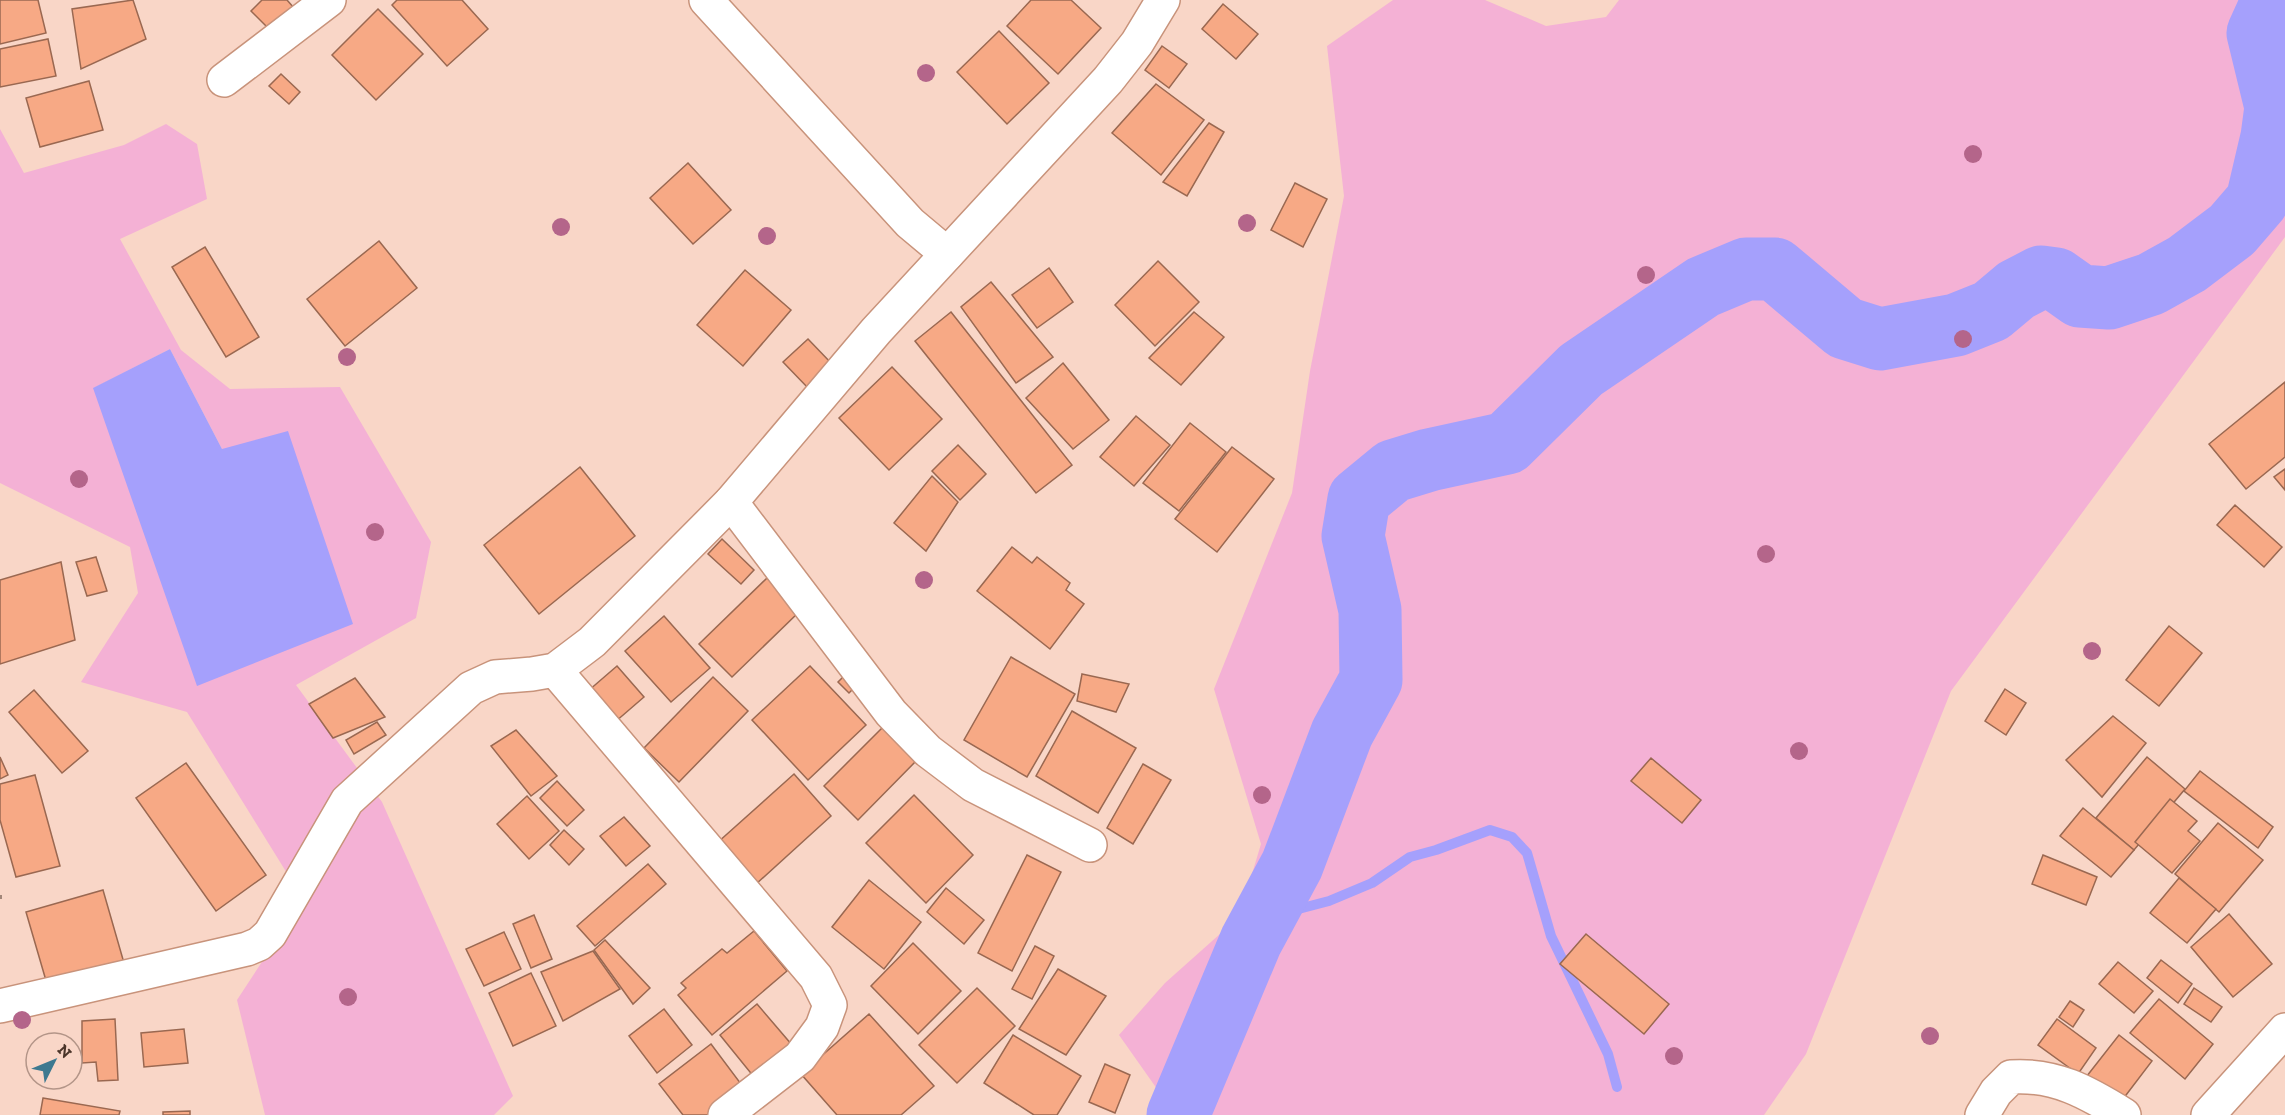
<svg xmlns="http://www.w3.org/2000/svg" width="2285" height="1115" font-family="'Zilla Slab',serif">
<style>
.green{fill:#f4b1d5;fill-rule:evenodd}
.water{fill:#a5a0fc}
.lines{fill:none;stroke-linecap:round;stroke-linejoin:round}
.stream{stroke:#a5a0fc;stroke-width:10}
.river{stroke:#a5a0fc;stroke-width:63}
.building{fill:#f7a985;stroke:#9a6851;stroke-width:1.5}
.minor-casing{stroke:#c8937b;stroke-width:36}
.path{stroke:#a28679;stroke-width:4;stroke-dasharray:4.5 4.5;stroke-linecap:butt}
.minor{stroke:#fff;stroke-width:33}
.tree{fill:#b4658a}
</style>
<rect width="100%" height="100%" fill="#f9d6c7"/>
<g class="green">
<path d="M1393 0H1485L1546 26 1606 17 1619 0H2285V237L1951 691 1806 1054 1764 1115H1154L1162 1096 1119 1035 1165 983 1239 917 1261 844 1214 689 1292 493 1310 371 1344 196 1327 46Z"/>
<path d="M166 124 197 144 207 199 120 239 181 350 230 389 340 387 431 542 416 618 296 685 382 802 513 1096 494 1115H265L237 1000 303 899 187 712 81 682 138 593 130 547 0 483V129L24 173 124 145ZM170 349 222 449 94 388Z"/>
</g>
<path class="water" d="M170 349 222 449 288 431 353 624 197 686 93 388Z"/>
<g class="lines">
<path class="stream" d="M1287 912 1329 901 1372 883 1410 857 1436 850 1490 830 1512 837 1527 853 1551 936 1608 1054 1617 1087"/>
<path class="river" d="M1178 1115 1251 941 1292 865 1342 733 1371 680 1370 610 1353 536 1359 499 1393 471 1429 460 1507 443 1581 370 1703 287 1746 269H1775L1845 328 1880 339 1956 325 1991 311 2016 290 2041 277 2056 279 2080 296 2109 298 2151 284 2187 264 2232 230 2257 201 2272 137 2276 107 2258 33 2273 0"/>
</g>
<g class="building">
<path d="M0 0H38L46 33 0 44Z"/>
<path d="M133 0 146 39 81 69 72 9Z"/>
<path d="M262 0H287L294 8 271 31 251 11Z"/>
<path d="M397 0H462L488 29 447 66 392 5Z"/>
<path d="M1031 0H1071L1101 28 1058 74 1007 26Z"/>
<path d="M1223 4 1258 34 1236 59 1202 29Z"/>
<path d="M378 9 423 54 376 100 332 55Z"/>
<path d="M999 31 1049 83 1007 124 957 72Z"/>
<path d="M48 39 56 76 0 87V49Z"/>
<path d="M1162 46 1187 64 1169 88 1145 70Z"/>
<path d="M281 74 300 92 289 104 269 86Z"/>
<path d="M89 81 103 130 40 147 26 98Z"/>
<path d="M1156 84 1204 120 1161 175 1112 133Z"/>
<path d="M1209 123 1224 132 1187 196 1163 182Z"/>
<path d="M688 163 731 210 693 244 650 198Z"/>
<path d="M1295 183 1327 199 1303 247 1271 230Z"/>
<path d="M379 241 417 288 345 346 307 299Z"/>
<path d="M205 247 259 337 226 357 172 267Z"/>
<path d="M1158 261 1199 302 1155 346 1115 305Z"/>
<path d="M1049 268 1073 302 1037 328 1012 295Z"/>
<path d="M745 270 791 310 743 366 697 325Z"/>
<path d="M991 282 1053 357 1016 383 961 307Z"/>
<path d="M951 312 1072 465 1036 493 915 341Z"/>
<path d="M1194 312 1224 337 1181 385 1149 358Z"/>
<path d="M808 339 832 364 808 388 783 362Z"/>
<path d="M1063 363 1109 420 1073 449 1026 398Z"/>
<path d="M892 367 942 419 889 470 839 418Z"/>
<path d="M2285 382V457L2246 489 2209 444Z"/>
<path d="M1136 416 1170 445 1134 486 1100 457Z"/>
<path d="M1190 423 1226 452 1179 511 1143 483Z"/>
<path d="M958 445 986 474 960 500 932 471Z"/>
<path d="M1232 447 1274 479 1217 552 1175 519Z"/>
<path d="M580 467 635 536 539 614 484 545Z"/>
<path d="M2285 469V490L2274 477Z"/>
<path d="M932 476 958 502 926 551 894 523Z"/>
<path d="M2235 505 2282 547 2264 567 2217 525Z"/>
<path d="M722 539 754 570 741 584 708 554Z"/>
<path d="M1012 547 1032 563 1037 557 1070 583 1066 590 1084 604 1050 649 977 591Z"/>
<path d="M96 557 107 591 87 596 76 562Z"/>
<path d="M61 562 75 640 0 664V580Z"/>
<path d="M767 578 800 611 732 677 699 644Z"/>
<path d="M664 616 710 668 671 702 625 651Z"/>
<path d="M2169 626 2202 653 2159 706 2126 680Z"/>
<path d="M1011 657 1075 694 1027 777 964 740Z"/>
<path d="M617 666 644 697 615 722 588 691Z"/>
<path d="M810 666 866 725 808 780 752 720Z"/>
<path d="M1082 674 1129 684 1116 712 1077 701Z"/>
<path d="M845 675 855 687 849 693 838 682Z"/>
<path d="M713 677 748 711 679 782 644 748Z"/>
<path d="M355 678 385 717 333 738 309 704Z"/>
<path d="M2005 689 2026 703 2006 735 1985 721Z"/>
<path d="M34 690 88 751 62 773 9 712Z"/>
<path d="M1072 711 1136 748 1098 813 1036 776Z"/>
<path d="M2113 716 2146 743 2102 797 2066 760Z"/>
<path d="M377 722 386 735 354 754 346 740Z"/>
<path d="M883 727 917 760 858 820 824 786Z"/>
<path d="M516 730 557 776 531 796 491 746Z"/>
<path d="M0 757 8 775 0 779Z"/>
<path d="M2147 757 2185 789 2134 850 2096 818Z"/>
<path d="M1651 758 1701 800 1682 823 1631 781Z"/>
<path d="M186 763 266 875 216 911 136 798Z"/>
<path d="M1143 764 1171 780 1133 844 1107 828Z"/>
<path d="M2200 771 2273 827 2258 848 2184 791Z"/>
<path d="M794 774 831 816 755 885 717 843Z"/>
<path d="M35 775 60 866 16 877 0 820V784Z"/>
<path d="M557 781 584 810 567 826 540 798Z"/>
<path d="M914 795 973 855 926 903 866 843Z"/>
<path d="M527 796 559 831 529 859 497 824Z"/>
<path d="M2170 799 2197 821 2188 831 2200 841 2172 873 2135 842Z"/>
<path d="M2083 808 2134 850 2111 877 2060 836Z"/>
<path d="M624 817 650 846 626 866 600 836Z"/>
<path d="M2218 823 2263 860 2219 912 2175 874Z"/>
<path d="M564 830 584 849 569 865 550 845Z"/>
<path d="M1027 855 1061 872 1012 971 978 953Z"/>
<path d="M2043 855 2097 877 2086 905 2032 884Z"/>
<path d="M648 864 666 884 595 946 577 926Z"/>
<path d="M2179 878 2216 909 2187 943 2150 913Z"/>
<path d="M869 880 921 922 884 969 832 927Z"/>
<path d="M946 888 984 920 964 944 927 912Z"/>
<path d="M103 890 124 963 47 984 26 912Z"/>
<path d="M2229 914 2272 964 2233 997 2191 947Z"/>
<path d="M534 915 552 959 531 968 513 924Z"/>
<path d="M754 931 787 971 712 1035 678 995 686 988 681 983 722 949 727 953Z"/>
<path d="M504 932 521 969 484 986 466 949Z"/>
<path d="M1586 934 1669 1004 1644 1034 1560 964Z"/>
<path d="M605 940 650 988 633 1004 594 950Z"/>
<path d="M913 943 961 991 918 1034 871 986Z"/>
<path d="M1035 946 1054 956 1032 999 1012 989Z"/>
<path d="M593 951 620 989 563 1021 541 972Z"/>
<path d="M2161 960 2192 984 2178 1003 2147 978Z"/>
<path d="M2118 962 2153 991 2134 1013 2099 984Z"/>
<path d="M1058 969 1106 996 1066 1055 1019 1029Z"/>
<path d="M531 973 556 1026 513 1046 489 993Z"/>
<path d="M977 988 1015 1026 957 1083 919 1045Z"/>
<path d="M2194 988 2222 1007 2211 1022 2184 1004Z"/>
<path d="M2159 999 2213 1044 2185 1079 2130 1033Z"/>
<path d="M2070 1001 2084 1010 2073 1027 2059 1017Z"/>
<path d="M757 1004 792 1045 754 1077 720 1035Z"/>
<path d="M664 1009 692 1045 657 1073 629 1036Z"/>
<path d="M869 1014 934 1086 901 1115H837L801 1074Z"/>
<path d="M115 1019 118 1080 98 1081 96 1062 82 1063V1021Z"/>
<path d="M2057 1019 2096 1048 2078 1074 2038 1045Z"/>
<path d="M184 1029 188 1063 144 1067 141 1033Z"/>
<path d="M1013 1035 1081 1076 1057 1115H1034L984 1083Z"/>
<path d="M2119 1035 2152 1061 2123 1099 2083 1081Z"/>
<path d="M711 1044 747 1092 717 1115H683L659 1084Z"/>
<path d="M1105 1064 1130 1075 1115 1113 1089 1102Z"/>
<path d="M43 1098 120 1111 119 1115H40Z"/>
<path d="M190 1111V1115H163V1112Z"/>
</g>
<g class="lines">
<defs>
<g id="minor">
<path d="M706 0 910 223 947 254"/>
<path d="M224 80 329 0"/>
<path d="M731 502 891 713 928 751 973 785 1090 845"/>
<path d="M555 670 816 977 830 1005 822 1027 800 1057 725 1115"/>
<path d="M0 1006 247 949 259 944 270 934 347 801 471 688 495 677 532 674 555 670 592 642 731 502 876 331 1108 80 1137 43 1163 0"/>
<path d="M1982 1115 1996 1092 2011 1077C2055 1074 2087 1092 2124 1115"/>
<path d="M2208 1115 2285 1030"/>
</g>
</defs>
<use href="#minor" class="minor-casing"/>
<path class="path" d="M0 897H2"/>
<use href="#minor" class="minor"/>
</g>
<g class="tree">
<circle cx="926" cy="73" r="9"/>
<circle cx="1973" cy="154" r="9"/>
<circle cx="1247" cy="223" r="9"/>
<circle cx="561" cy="227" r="9"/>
<circle cx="767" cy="236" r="9"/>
<circle cx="1646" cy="275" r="9"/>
<circle cx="1963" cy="339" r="9"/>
<circle cx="347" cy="357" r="9"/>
<circle cx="79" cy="479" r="9"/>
<circle cx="375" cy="532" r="9"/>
<circle cx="1766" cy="554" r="9"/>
<circle cx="924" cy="580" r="9"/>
<circle cx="2092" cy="651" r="9"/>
<circle cx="1799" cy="751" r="9"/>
<circle cx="1262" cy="795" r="9"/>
<circle cx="348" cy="997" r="9"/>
<circle cx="22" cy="1020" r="9"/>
<circle cx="1930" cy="1036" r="9"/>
<circle cx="1674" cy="1056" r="9"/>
</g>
<g transform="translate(54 1061) rotate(47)"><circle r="28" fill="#f9d6c7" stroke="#b39588" stroke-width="1.5"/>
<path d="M0-4.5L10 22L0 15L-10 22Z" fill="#3d7990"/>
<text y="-9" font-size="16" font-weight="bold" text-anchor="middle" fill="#4a3429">N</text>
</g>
</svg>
